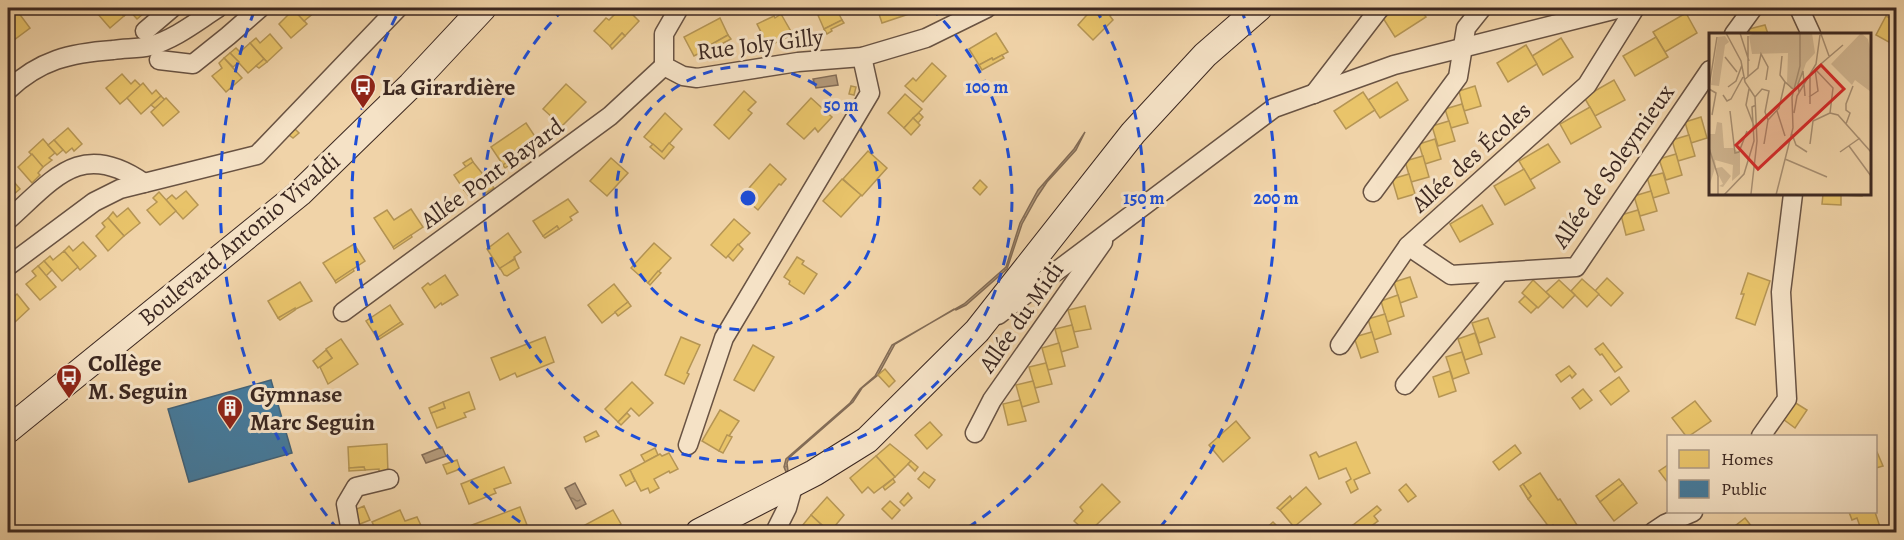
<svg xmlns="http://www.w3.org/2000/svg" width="1904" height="540" font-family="Alegreya,serif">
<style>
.water{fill:url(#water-ripples);stroke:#836c56;stroke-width:1.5}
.homes{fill:#e9c46a;stroke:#b59554;stroke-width:1.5}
.public{fill:#457b9d;stroke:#426278;stroke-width:1.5}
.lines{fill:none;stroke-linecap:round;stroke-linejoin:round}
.street-casing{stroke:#695343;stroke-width:21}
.secondary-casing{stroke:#3c2821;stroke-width:28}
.street{stroke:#f5e2c6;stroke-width:18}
.secondary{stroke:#f5e2c6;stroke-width:26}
.ring{fill:none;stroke:#1d4ed8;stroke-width:3;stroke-dasharray:10 8}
.labels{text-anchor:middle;stroke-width:6;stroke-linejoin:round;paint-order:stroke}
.street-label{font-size:24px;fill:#3c2821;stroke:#f5e2c6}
.poi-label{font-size:24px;font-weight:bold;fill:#3c2821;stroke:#f5e2c6;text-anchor:start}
.inset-road{fill:none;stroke:#a88f72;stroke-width:1.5}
.view{fill:#d62828;fill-opacity:0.15;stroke:#d62828;stroke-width:3}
.inset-edge{fill:none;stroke:#3c2821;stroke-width:3}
.centre{fill:#1d4ed8;stroke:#f5e2c6;stroke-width:3}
.ring-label{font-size:18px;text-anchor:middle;font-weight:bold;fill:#1d4ed8;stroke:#f5e2c6;stroke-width:6;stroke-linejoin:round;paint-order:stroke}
</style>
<defs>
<pattern id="water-ripples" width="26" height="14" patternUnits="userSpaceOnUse" patternTransform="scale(1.5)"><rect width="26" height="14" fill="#b3997a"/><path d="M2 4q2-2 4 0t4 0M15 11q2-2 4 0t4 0" fill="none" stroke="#937d64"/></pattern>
</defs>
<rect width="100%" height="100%" fill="#f0d3a8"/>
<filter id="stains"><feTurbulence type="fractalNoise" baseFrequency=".00333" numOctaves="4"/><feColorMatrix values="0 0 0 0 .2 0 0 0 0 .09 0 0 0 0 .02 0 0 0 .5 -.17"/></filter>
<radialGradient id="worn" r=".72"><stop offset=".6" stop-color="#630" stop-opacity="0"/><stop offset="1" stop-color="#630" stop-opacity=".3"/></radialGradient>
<g class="water">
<path d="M836 75 838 85 816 88 813 79Z"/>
<path d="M1085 132 1076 150 1047 182 1037 197 1022 224 1007 269 966 305 956 310 954 309 895 344 878 375 862 388 853 402 789 458 787 463 788 471 786 472 784 467 786 459 850 403 860 389 875 376 892 345 964 304 1006 267 1020 223 1038 190 1074 149Z"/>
<path d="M442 447 446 456 426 463 422 455Z"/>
<path d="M575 483 586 504 576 509 565 488Z"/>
</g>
<g class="homes">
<path d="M102 8H116L124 16 110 28 96 12Z"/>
<path d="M116 8H127L130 11 124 16Z"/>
<path d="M127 8H148L149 9 137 19Z"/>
<path d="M288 8H292L307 24 291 38 279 24 288 15 285 11Z"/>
<path d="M292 8H320L304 21Z"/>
<path d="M621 8H626L639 21 625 36 622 33 610 46 594 31 606 18 609 20Z"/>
<path d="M829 8H836L842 20 824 29 817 13Z"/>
<path d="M877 8H913L915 12 882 23Z"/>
<path d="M1093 8H1112L1115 10 1110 16 1113 20 1093 40 1078 25Z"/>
<path d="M1399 8H1420L1426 17 1395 37 1383 18Z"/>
<path d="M18 12 30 28 14 40 13 39 10 41 12 44 8 48V20Z"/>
<path d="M1686 13 1697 33 1665 52 1653 32Z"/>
<path d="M781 14 793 35 768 46 757 24 774 16 775 18Z"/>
<path d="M1886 16 1896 21V46L1876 35Z"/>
<path d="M720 18 728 35 712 44 713 46 694 56 684 37Z"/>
<path d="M842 20 844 23 831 29 832 31 827 34 824 29Z"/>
<path d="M1765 25 1768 34H1750L1749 29Z"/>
<path d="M622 33 625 36 612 49 610 46Z"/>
<path d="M996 33 1008 52 993 60 992 58 979 65 969 49Z"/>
<path d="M270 34 282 48 267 62 250 43 256 38 260 43Z"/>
<path d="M728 35 731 39 714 48 712 44Z"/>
<path d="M1656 37 1668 57 1635 76 1623 56Z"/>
<path d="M1561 38 1573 57 1543 75 1532 56Z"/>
<path d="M250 43 264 59 248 73 230 53 236 48 240 52Z"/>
<path d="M1526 45 1537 64 1508 82 1497 63Z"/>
<path d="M230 53 239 62 233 67 224 58Z"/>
<path d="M1002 55 1004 58 982 70 979 65 992 58 993 60Z"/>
<path d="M224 58 242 78 226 92 212 76 222 68 219 63Z"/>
<path d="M264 59 267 62 259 68 256 66Z"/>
<path d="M932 63 946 76 923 102 905 86 913 78 916 81Z"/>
<path d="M122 74 131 84 135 80 141 86 120 104 106 88Z"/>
<path d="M1614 80 1625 100 1595 116 1584 97Z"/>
<path d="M1397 82 1408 100 1380 118 1368 100Z"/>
<path d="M143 83 152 94 156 90 161 96 141 114 127 98Z"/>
<path d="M566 84 586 102 562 126 543 109Z"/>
<path d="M851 86 856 87 854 95 849 94Z"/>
<path d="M1475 86 1481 106 1464 111 1459 91Z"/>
<path d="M744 91 756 102 748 110 752 113 729 139 714 125Z"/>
<path d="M1363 92 1375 110 1346 129 1334 111Z"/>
<path d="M905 94 922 109 904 128 888 113Z"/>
<path d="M161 96 165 100 155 108 151 105Z"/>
<path d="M166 98 179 112 163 126 151 112Z"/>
<path d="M811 98 832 117 818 132 815 128 804 139 787 124Z"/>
<path d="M1462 104 1468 123 1451 128 1445 109Z"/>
<path d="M1590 107 1601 127 1571 144 1560 124Z"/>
<path d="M665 113 682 129 662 152 644 137Z"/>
<path d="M919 113 923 117 918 123 913 118Z"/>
<path d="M1701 117 1707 138 1691 143 1685 122Z"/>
<path d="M913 118 920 125 911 135 904 128Z"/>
<path d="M1449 121 1455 141 1438 146 1432 126Z"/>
<path d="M526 123 540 144 529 152 527 149 503 165 491 147Z"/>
<path d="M68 128 82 144 74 151 72 148 66 153 54 140Z"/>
<path d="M295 129 299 133 293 138 289 135Z"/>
<path d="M1689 135 1695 156 1678 161 1672 140Z"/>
<path d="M43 139 55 153 49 158 52 160 43 167 29 152Z"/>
<path d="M1435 139 1441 159 1425 164 1419 144Z"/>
<path d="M54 140 63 150 57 155 48 145Z"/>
<path d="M669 143 674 147 664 159 650 147 653 144 662 152Z"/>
<path d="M1548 144 1560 162 1530 180 1519 161Z"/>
<path d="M527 149 529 152 505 168 503 165Z"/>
<path d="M868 151 887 168 862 196 843 179Z"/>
<path d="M32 154 43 167 38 173 40 175 32 183 18 167Z"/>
<path d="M1676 154 1682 175 1666 180 1659 159Z"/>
<path d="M1423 156 1429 177 1411 182 1405 161Z"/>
<path d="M471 158 473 162 466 167 463 163Z"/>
<path d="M611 158 628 173 607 196 590 181Z"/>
<path d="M473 162 494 188 484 194 475 182 464 190 454 175Z"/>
<path d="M770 164 786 179 781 185 779 184 758 210 742 196Z"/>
<path d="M1524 169 1535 188 1505 205 1494 186Z"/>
<path d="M1663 173 1669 193 1653 198 1647 177Z"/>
<path d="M1409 174 1415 194 1398 199 1392 179Z"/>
<path d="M8 175 20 189 14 194 12 192 8 196Z"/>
<path d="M842 179 861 195 841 217 823 201Z"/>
<path d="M980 180 987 187 980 195 973 188Z"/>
<path d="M475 182 477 185 473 187 475 191 468 195 464 190Z"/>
<path d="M186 191 198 205 183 219 166 200 172 195 176 199Z"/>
<path d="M1651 191 1657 211 1640 216 1634 196Z"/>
<path d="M159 192 176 211 160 225 147 210 157 202 153 198Z"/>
<path d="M1823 194H1862V196L1841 195V205L1822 204Z"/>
<path d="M568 199 578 212 570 217 572 220 559 229 557 226 543 236 533 221Z"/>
<path d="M1482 205 1493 224 1460 242 1450 224Z"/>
<path d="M128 208 140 223 124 236 108 218 113 212 117 217Z"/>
<path d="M411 209 423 227 393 247 374 218 387 210 394 220Z"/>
<path d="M1638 210 1644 230 1626 235 1621 215Z"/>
<path d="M108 218 124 236 108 251 96 236 105 227 102 223Z"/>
<path d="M734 219 750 233 726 258 711 245Z"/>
<path d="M557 226 559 229 545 238 543 236Z"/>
<path d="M508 233 521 252 514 257 515 258 500 269 487 249Z"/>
<path d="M411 235 412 237 394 249 393 247Z"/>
<path d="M83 242 96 256 80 270 64 251 69 246 73 251Z"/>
<path d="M654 243 671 258 648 283 631 268Z"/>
<path d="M354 244 365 261 335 281 323 263Z"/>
<path d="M738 244 743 249 733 261 728 256Z"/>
<path d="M64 251 78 267 62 281 44 261 50 256 53 260Z"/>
<path d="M797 257 804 261 802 264 817 274 804 294 789 284 790 281 784 277Z"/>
<path d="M515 259 519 268 507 276 504 275 500 268Z"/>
<path d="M44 261 52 270 46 276 38 266Z"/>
<path d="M38 266 56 287 40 300 26 284 36 276 32 271Z"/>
<path d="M353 269 354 271 336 283 335 281Z"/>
<path d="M658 271 661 273 650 285 648 283Z"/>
<path d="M1748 273 1770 281 1755 325 1736 318 1744 294H1741Z"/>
<path d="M445 275 458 295 442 305 441 303 435 308 422 288 428 283 430 285Z"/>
<path d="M1410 277 1417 297 1400 303 1394 282Z"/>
<path d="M1607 278 1623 293 1611 306 1595 291Z"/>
<path d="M1582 279 1599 294 1587 307 1571 291Z"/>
<path d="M1533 280 1550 296 1538 308 1522 293Z"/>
<path d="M1559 280 1575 295 1563 308 1546 292Z"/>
<path d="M300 282 312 301 278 318 268 301Z"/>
<path d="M614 284 628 302 602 323 588 305Z"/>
<path d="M17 294 29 309 14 323 8 316V302Z"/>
<path d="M1398 295 1404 316 1387 322 1381 301Z"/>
<path d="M1525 296 1537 307 1531 313 1519 302Z"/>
<path d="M628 302 631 306 618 316 615 312Z"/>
<path d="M390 305 401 322 377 338 366 321Z"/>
<path d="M1085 306 1091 329 1074 332 1068 310Z"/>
<path d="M295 308V310L280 320 278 318Z"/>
<path d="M1023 310 1027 314 1017 323 1013 318Z"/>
<path d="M1385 314 1391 334 1374 340 1368 319Z"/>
<path d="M8 316 14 323 8 329Z"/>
<path d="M1488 318 1495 337 1479 343 1472 323Z"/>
<path d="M401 322 403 324 378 340 377 338Z"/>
<path d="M1072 325 1078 347 1061 352 1055 329Z"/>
<path d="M1372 332 1378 352 1361 358 1354 337Z"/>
<path d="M1475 333 1482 354 1465 360 1458 339Z"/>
<path d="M545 337 554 362 517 377 515 373 500 380 491 358Z"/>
<path d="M681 337 700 345 687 373 689 374 684 384 665 375Z"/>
<path d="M341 339 358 364 328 384 320 367 332 358 326 349Z"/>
<path d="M1059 343 1065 366 1048 370 1042 348Z"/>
<path d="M1603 343 1622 367 1615 372 1602 354 1600 355 1595 349Z"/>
<path d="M753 345 774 357 754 391 734 380Z"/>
<path d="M326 350 332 358 318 368 313 361Z"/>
<path d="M1462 352 1469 373 1453 379 1446 357Z"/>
<path d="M1046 363 1052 384 1035 388 1029 367Z"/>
<path d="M1569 366 1576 374 1572 378 1570 375 1561 382 1556 375Z"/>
<path d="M885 369 895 381 889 387 878 375Z"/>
<path d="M1450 371 1456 391 1439 397 1433 377Z"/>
<path d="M1619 377 1629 391 1611 405 1600 391Z"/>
<path d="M1033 381 1039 402 1022 407 1016 385Z"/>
<path d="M632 382 653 403 639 416 631 408 618 422 605 409Z"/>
<path d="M1583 389 1592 400 1580 409 1572 398Z"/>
<path d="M469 392 475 409 464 413 466 417 437 428 431 413 445 408 443 402Z"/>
<path d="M1020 400 1026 421 1008 425 1003 404Z"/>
<path d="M1695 401 1711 421 1689 436H1686L1672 418Z"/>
<path d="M443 402 445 408 431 413 429 408Z"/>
<path d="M1794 402 1807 410 1795 428 1783 419Z"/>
<path d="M720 410 739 421 719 451 702 441Z"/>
<path d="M627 413 630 416 621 425 618 422Z"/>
<path d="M1236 421 1250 438 1223 462 1209 445Z"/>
<path d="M930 422 942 435 927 449 915 435Z"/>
<path d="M596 431 599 436 586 442 584 437Z"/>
<path d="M727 435 732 437 723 453 719 451Z"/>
<path d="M1356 442 1370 473 1354 480 1358 489 1351 493 1346 482 1351 479 1346 468 1319 479 1310 455 1316 452 1319 457Z"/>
<path d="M387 444 388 473H379V469L365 470 364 467 349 468 348 447Z"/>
<path d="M890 444 911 461 895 477 876 456Z"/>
<path d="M1515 445 1521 453 1499 470 1493 462Z"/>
<path d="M655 448 658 455 645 462 641 455Z"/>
<path d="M1876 452H1877L1883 466 1876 468Z"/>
<path d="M669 453 678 469 670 473 669 471 654 479 659 488 650 493 648 488 641 491 630 470 660 454 662 456Z"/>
<path d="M876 456 895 477 874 493 868 487 862 493 850 478Z"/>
<path d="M457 460 460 469 447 474 443 465Z"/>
<path d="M911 461 918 467 915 471 908 464Z"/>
<path d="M1668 465V483L1659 471Z"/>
<path d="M364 467 365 470 349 471V468Z"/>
<path d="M504 467 511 483 494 489 496 493 469 504 461 484Z"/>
<path d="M630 470 635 481 626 486 620 475Z"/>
<path d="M924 472 935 480 929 488 918 479Z"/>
<path d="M1540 473 1558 500 1560 499 1579 528 1572 532H1558L1553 525 1549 527 1528 499 1531 496 1523 484Z"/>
<path d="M893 479 895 482 885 490 883 487Z"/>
<path d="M1619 479 1623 484 1600 502 1596 496Z"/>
<path d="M1102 484 1120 502 1089 532H1086L1074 521 1083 511 1080 507Z"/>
<path d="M1406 484 1416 496 1408 502 1399 490Z"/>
<path d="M1523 484 1531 496 1528 499 1520 486Z"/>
<path d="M1623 484 1637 503 1614 521 1600 502Z"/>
<path d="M1306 487 1321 504 1294 527 1280 510Z"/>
<path d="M908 493 912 498 904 506 900 502Z"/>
<path d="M1290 496 1292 499 1280 510 1277 508Z"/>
<path d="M827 497 844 515 830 532 811 515Z"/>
<path d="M890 501 900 510 892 519 882 509Z"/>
<path d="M364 506 370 520 355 526 352 511Z"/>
<path d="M1377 506 1381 510 1374 516 1378 521 1363 532H1360L1353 525Z"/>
<path d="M520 507 527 525 508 532H474L472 525Z"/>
<path d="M400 510 405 521 417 517 424 532H410L409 531 406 532H367L365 530 374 526 372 522Z"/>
<path d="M613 510 621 524 618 526 620 531 589 532 585 525Z"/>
<path d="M1849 512H1875L1880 527 1862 532 1857 518 1852 520Z"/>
<path d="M811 515 829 532H797Z"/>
<path d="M1745 518 1756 532H1733L1737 529 1735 526Z"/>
<path d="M1273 522 1283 532H1262Z"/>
<path d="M1353 525 1358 530 1356 532H1351L1348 530Z"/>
</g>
<path class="public" d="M271 380 292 453 189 482 168 409Z"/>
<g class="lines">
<defs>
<g id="street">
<path d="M679 8 664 34V66L683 76 697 78 798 62 862 57 926 38 987 8"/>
<path d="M1799 8 1811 34"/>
<path d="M145 31 172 8"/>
<path d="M1734 34 1753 8"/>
<path d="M159 60 193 64 228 36 260 8"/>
<path d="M8 90C40 60 70 53 113 50 125 48 138 49 150 46 175 39 196 22 218 8"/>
<path d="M1314 94 1380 8"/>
<path d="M1373 192 1458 77 1466 28 1482 8"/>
<path d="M8 220C54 179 81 139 144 183"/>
<path d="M1408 246 1451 275 1576 267 1710 70"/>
<path d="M8 266 94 202 120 189 257 155 398 8"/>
<path d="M343 312 610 116 664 66"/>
<path d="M998 315 1274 108 1394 65 1621 8"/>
<path d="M1340 345 1408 246 1587 85 1635 8"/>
<path d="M1405 385 1500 272"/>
<path d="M975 433 992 400 1103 242"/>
<path d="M1761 436 1787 399 1781 292 1793 194"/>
<path d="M688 445 724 338 870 93 862 57"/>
<path d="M351 532 346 504 356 487 389 479"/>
<path d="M775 532 787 508 794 483"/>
<path d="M1653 532 1665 524 1693 512"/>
</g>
<g id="secondary">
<path d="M8 430 300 193 411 85 483 8"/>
<path d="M699 532 814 473 867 440 977 331 1133 133 1205 55 1259 8"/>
</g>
</defs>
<use href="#street" class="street-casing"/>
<use href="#secondary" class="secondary-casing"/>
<use href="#street" class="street"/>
<use href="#secondary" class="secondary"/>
</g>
<g class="ring">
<circle cx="748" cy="198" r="132"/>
<path d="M931 8A264 264 0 1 1 565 8"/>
<path d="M535 532A396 396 0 0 1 400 9M1096 9A396 396 0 0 1 961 532"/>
<path d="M338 530A528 528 0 0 1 255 9M1241 9A528 528 0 0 1 1158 530"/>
</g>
<defs>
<symbol id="bus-pin" viewBox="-11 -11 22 30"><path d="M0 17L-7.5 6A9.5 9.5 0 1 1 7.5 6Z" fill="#8f2418" stroke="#f5e2c6"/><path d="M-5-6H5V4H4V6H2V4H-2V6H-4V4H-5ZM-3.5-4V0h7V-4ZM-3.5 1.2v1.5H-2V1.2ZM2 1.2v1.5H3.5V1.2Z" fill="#fff"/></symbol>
<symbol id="building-pin" viewBox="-11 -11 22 30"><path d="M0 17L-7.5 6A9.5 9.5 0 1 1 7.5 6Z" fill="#8f2418" stroke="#f5e2c6"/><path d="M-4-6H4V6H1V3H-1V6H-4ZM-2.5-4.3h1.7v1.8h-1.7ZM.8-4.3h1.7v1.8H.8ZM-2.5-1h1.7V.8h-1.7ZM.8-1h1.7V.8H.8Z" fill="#fff"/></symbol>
</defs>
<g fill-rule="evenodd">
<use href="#bus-pin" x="348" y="72" width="30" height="40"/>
<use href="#bus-pin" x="54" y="362" width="30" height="40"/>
<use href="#building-pin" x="215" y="393" width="30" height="40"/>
</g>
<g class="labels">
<g class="street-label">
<text transform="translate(760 44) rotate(-7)" y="8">Rue Joly Gilly</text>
<text transform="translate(1471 157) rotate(-42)" y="8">Allée des Écoles</text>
<text transform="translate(1613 166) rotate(-55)" y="8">Allée de Soleymieux</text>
<text transform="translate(492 173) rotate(-36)" y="8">Allée Pont Bayard</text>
<text transform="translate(239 239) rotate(-40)" y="8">Boulevard Antonio Vivaldi</text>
<text transform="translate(1021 317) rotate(-55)" y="8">Allée du Midi</text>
</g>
<g class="poi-label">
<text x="382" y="95">La Girardière</text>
<text x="88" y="371">Collège<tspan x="88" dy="28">M. Seguin</tspan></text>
<text x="250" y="402">Gymnase<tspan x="250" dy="28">Marc Seguin</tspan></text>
</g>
</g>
<g transform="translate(1709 33)">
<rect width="162" height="162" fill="#f0d3a8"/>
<path d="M16 3 20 9 16 12 10 53 2 52 9 4ZM8 89 13 90 15 115H24L31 120V141L23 148 24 132 6 127 7 135 13 134 22 143 14 154 10 153 14 151 6 135 0 154V101H6Z" fill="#d1b691"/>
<path d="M45 0H103L106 20 97 30 89 53 82 56 78 50 79 20 43 21 40 3ZM152 0 159 6 162 21V59L146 47 143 52 122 31Z" fill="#d1b691"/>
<path class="inset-road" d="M17 0 32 28 36 49 46 64 48 108 42 161M31 0 40 28M112 1 120 23M73 23 71 42 76 49M16 24 28 39M106 36 124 55 121 80M106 36 134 12M39 44V3M101 44V71M35 47 49 35 52 21 59 34 57 47M0 54 8 4M19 54 27 48 33 32M0 56 7 60 3 82M40 56 37 72 45 93M90 60 89 51 94 38 96 63M14 62 18 68 22 66 34 44M46 64 53 56 60 58 56 79 59 87 70 75 76 49 84 56M100 64 109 58 106 36M21 78 26 120 30 119 38 98M68 78 76 103M85 80 88 63 107 31 111 2M121 80 129 82 162 119M137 91 141 80 137 77V71L144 53M83 101 87 112 98 119M55 111 59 87M101 111 104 88 121 80M140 113 162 143M0 115 9 143V162M131 119 151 105M76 126 118 144M15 162 35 141 45 108 43 74 47 72M67 162 84 95 83 64 91 33V0"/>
<path class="view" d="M112 32 135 56 49 136 27 112Z"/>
<rect width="162" height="162" class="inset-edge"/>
</g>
<circle cx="748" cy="198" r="9" class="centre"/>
<g class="ring-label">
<text x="987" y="93">100 m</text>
<text x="841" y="111">50 m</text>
<text x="1144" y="204">150 m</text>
<text x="1276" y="204">200 m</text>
</g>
<rect width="1904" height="540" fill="none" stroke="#f0d3a8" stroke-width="30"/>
<rect x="9" y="9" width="1886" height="522" fill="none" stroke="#3c2821" stroke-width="3"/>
<rect x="15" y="15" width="1874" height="510" fill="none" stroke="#3c2821" stroke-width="1.5"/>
<rect x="1667" y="435" width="210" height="78" fill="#f5e2c6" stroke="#ab9884" stroke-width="1.5"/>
<rect x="1679" y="450" width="30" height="18" fill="#e9c46a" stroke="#ab9884" stroke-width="1.5"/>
<text x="1721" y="465" font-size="18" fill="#3c2821">Homes</text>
<rect x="1679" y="480" width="30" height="18" fill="#457b9d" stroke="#ab9884" stroke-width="1.5"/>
<text x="1721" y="495" font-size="18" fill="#3c2821">Public</text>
<rect width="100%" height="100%" filter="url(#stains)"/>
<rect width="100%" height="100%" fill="url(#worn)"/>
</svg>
